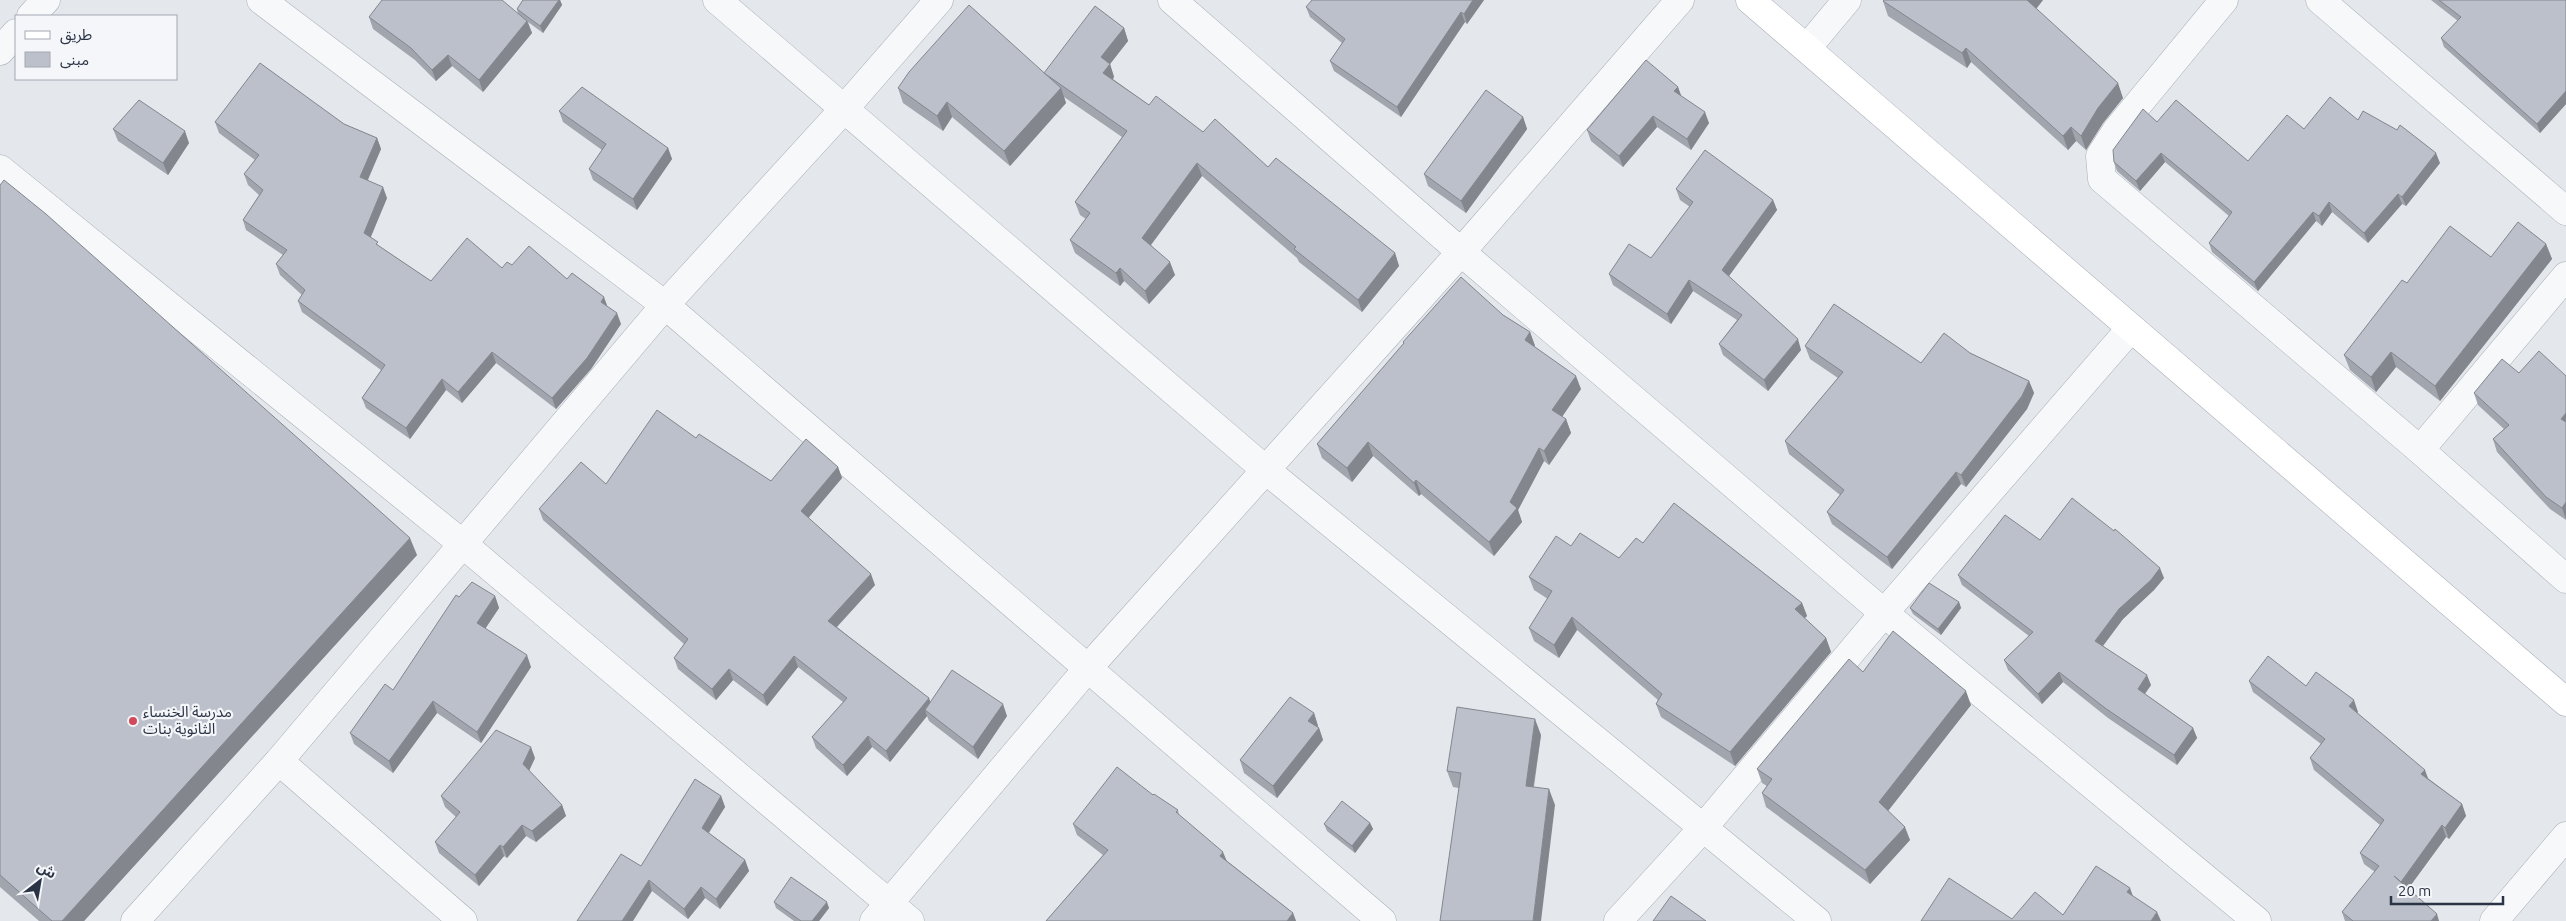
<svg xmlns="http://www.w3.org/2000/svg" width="2566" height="921" font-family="Ubuntu,'Noto Sans Arabic',sans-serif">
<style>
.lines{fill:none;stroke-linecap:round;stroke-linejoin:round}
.street-casing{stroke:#a9aeb7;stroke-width:29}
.secondary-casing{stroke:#a9aeb7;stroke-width:29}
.street{stroke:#f7f8fa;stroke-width:28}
.secondary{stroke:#fff;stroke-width:28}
.wall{fill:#a1a5ae}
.shaded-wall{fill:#83868d}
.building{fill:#bbc0ca;stroke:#83868d}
.poi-dot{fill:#d1495b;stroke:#f4f6f9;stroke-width:2}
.labels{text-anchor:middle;stroke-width:4.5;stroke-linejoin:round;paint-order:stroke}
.poi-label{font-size:15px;fill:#2b3445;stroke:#f4f6f9;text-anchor:start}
</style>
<rect width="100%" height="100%" fill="#e4e7ec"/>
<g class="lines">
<defs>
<g id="street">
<path d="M261 0 665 305 1382 921"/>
<path d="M717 0 1267 471 1817 921"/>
<path d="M1172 0 1461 252 1884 613 2257 921"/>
<path d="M2224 0 2116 131 2100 156 2102 179 2420 450 2566 579"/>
<path d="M2320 0 2566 211"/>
<path d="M31 16 46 0"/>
<path d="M1807 48 1847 0"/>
<path d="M0 51 16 33"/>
<path d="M0 169 464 545 910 921"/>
<path d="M2420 450 2566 276"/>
<path d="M279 761 463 921"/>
<path d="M135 921 279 761 665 305 844 109 939 0"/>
<path d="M874 921 1088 668 1461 252 1680 0"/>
<path d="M1618 921 1703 828 1884 613 2131 328"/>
<path d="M2494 921 2566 836"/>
</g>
<path id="secondary" d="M1750 0 2566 702"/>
</defs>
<use href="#street" class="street-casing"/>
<use href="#secondary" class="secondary-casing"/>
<use href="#street" class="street"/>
<use href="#secondary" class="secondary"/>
</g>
<g class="wall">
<path d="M523 0H560L562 5 543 33 528 22 532 33 483 92 452 66 436 81 415 60 373 29 369 17 518 14 517 9Z"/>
<path d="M1484 0 1467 24 1465 22 1401 117 1334 71 1330 61 1342 43 1310 17 1306 7Z"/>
<path d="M2043 0 2036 9 2123 98 2103 123 2086 150 2076 141 2068 150 1971 62 1967 68 1888 16 1883 1Z"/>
<path d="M2431 0H2566V104L2540 133 2444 47 2441 38 2458 21Z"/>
<path d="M1124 28 1128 41 1110 64 1114 77 1113 79 1149 105 1203 132 1268 167 1395 253 1399 266 1362 312 1299 262 1297 258 1202 176 1151 245 1175 275 1149 304 1124 281 1120 286 1075 253 1070 240 1086 219 1080 215 1075 202 1122 137 1064 97 1066 103 1010 166 952 117 943 131 903 103 898 88 1044 73Z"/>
<path d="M1678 87 1681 96 1709 123 1691 150 1657 127 1623 167 1591 141 1587 130Z"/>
<path d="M559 111 668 148 672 159 637 210 593 180 589 169 602 150 563 122Z"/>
<path d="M1523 117 1527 129 1466 213 1428 186 1424 174Z"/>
<path d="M2358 120 2440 163 2406 206 2402 204 2368 243 2332 212 2322 226 2316 221 2258 291 2212 252 2209 243 2229 216 2165 162 2140 191 2117 171 2114 162 2157 122 2248 161 2304 129Z"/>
<path d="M215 122 344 124 377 138 381 149 368 180 387 198 370 237 379 246 431 281 502 268 512 265 567 279 607 306 621 324 591 369 556 409 496 363 462 403 446 390 410 439 366 408 362 398 381 370 302 312 298 301 302 295 280 275 276 264 283 255 246 230 243 220 259 195 248 185 244 174 255 160 219 133Z"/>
<path d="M113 129 189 143 168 175 118 141Z"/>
<path d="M0 185 417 555 84 921H39L0 887Z"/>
<path d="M1676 189 1773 200 1777 210 1729 276 1801 350 1768 391 1723 355 1719 344 1737 320 1693 291 1671 324 1613 285 1609 274 1651 258 1690 207 1680 200Z"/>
<path d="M2546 244 2552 259 2440 401 2396 367 2376 392 2350 370 2344 355 2407 283 2491 257Z"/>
<path d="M1503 315 1530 332 1535 346H1534L1581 389 1562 417 1566 419 1571 433 1549 465 1544 461 1518 510 1522 522 1494 556 1421 494 1419 496 1373 456 1352 482 1322 458 1317 444 1404 344 1403 342Z"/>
<path d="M1805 346 1921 363 1970 353 2029 381 2034 393 2027 409 1966 487 1961 484 1892 569 1832 524 1827 512 1840 495 1789 454 1785 441 1838 378 1810 359Z"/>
<path d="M2519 373 2566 376V520L2550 509 2497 452 2493 439 2504 429 2478 405 2474 393Z"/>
<path d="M696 438 771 481 838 467 842 478 808 518 875 585 837 627 930 702 1007 716 978 759 929 721 927 716 890 762 872 747 847 776 816 748 812 737 843 702 798 667 767 706 733 680 716 700 678 669 674 658 684 644 543 520 539 509 606 484Z"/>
<path d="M2040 540 2164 578 2154 590 2123 619 2103 646 2151 685 2145 694 2193 728 2197 738 2177 765 2108 718 2063 682 2042 704 2008 670 2004 660 2029 636 1962 585 1958 575Z"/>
<path d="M1643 543 1802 603 1807 616 1804 618 1826 638 1831 652 1735 766 1661 717 1656 704 1658 700 1577 630 1559 658 1534 641 1529 628 1548 599 1534 590 1529 577 1571 546 1619 558Z"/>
<path d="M495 596 499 608 485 629 531 667 481 743 437 713 393 773 354 744 350 733 393 690 459 597Z"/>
<path d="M1959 602 1961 608 1941 635 1913 614 1910 608Z"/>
<path d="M1863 672 1971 705 1888 811 1910 840 1870 884 1766 807 1762 793 1767 786 1762 783 1757 769Z"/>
<path d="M2249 681 2306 686 2358 712 2357 713 2429 779 2462 804 2466 816 2449 839 2446 837 2408 889 2439 921H2345L2342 912 2375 872 2364 864 2360 853 2380 825 2314 770 2310 758 2321 744 2253 692Z"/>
<path d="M1314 713 1318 726 1317 727 1319 728 1323 740 1277 798 1244 773 1240 760Z"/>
<path d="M1541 735 1534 787 1555 805 1453 787 1447 771Z"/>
<path d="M535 758 529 771 562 805 566 816 536 842 526 836 507 858 504 856 479 886 439 853 435 842 456 817 445 807 441 796Z"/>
<path d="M1153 795 1178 810 1179 815 1226 860 1293 913 1296 921H1046L1103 855 1077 835 1073 824Z"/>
<path d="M721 796 725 807 709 833 745 860 749 871 720 909 705 898 688 919 652 891 641 866Z"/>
<path d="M1370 823 1373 829 1355 853 1327 831 1324 824Z"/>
<path d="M774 902 829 908 819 921H794L776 908Z"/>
</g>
<g class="shaded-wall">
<path d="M559 0H560L562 5 543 33 540 26Z"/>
<path d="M1473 0H1484L1467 24 1464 14Z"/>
<path d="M2026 0H2043L2032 14Z"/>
<path d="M1461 12 1465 22 1401 117 1397 107Z"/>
<path d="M527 21 532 33 483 92 479 80Z"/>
<path d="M1124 28 1128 41 1110 64 1114 77 1108 86 1103 73 1101 57Z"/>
<path d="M1966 48 1971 62 1967 68 1962 53Z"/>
<path d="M448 55 452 66 436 81 432 70Z"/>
<path d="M2118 83 2123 98 2103 123 2086 150 2081 136 2098 108Z"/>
<path d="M1678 87 1682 98 1674 91Z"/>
<path d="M1061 88 1066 103 1010 166 1004 151Z"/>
<path d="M2566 91V104L2540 133 2537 124Z"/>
<path d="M947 102 952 117 943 131 937 116Z"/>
<path d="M1705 112 1709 123 1691 150 1687 139Z"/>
<path d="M1653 116 1657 127 1623 167 1619 156Z"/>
<path d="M1523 117 1527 129 1466 213 1461 201Z"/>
<path d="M2071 127 2076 141 2068 150 2063 136Z"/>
<path d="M185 131 189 143 168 175 163 163Z"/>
<path d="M377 138 381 149 364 188 360 177Z"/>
<path d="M668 148 672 159 637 210 633 199Z"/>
<path d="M2161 153 2165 162 2140 191 2136 181Z"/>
<path d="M2436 153 2440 163 2406 206 2402 197Z"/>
<path d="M1197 163 1202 176 1147 250 1142 238Z"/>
<path d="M383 187 387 198 368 244 364 233Z"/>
<path d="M2398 194 2402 204 2368 243 2364 233Z"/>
<path d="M1773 200 1777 210 1726 280 1722 270Z"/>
<path d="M2329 202 2332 212 2322 226 2319 216Z"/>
<path d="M2313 212 2316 221 2258 291 2254 282Z"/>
<path d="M2546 244 2552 259 2440 401 2435 386Z"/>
<path d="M1395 253 1399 266 1362 312 1358 300Z"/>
<path d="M1170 262 1175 275 1149 304 1145 291Z"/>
<path d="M1120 268 1124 281 1120 286 1116 273Z"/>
<path d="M1689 280 1693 291 1671 324 1667 314Z"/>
<path d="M604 297 608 308 601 302Z"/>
<path d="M617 313 621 324 591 369 556 409 552 398Z"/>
<path d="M1530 332 1535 346 1530 353 1525 340Z"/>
<path d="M1798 339 1801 350 1768 391 1764 380Z"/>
<path d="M492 352 496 363 462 403 458 392Z"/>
<path d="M2391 352 2396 367 2376 392 2371 377Z"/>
<path d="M1576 376 1581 389 1557 424 1552 410Z"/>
<path d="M442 379 446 390 410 439 406 428Z"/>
<path d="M2029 381 2034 393 2027 409 1966 487 1961 475Z"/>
<path d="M2566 413V430L2561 419Z"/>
<path d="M1566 419 1571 433 1549 465 1544 451Z"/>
<path d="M1368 442 1373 456 1352 482 1347 468Z"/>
<path d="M1539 448 1544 461 1518 510 1522 522 1494 556 1489 542Z"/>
<path d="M838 467 842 478 805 522 801 511Z"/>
<path d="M1956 472 1961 484 1892 569 1887 557Z"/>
<path d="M1416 480 1421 494 1419 496 1414 483Z"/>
<path d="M2566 502V519L2562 508Z"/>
<path d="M410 538 417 555 84 921H62Z"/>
<path d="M2160 568 2164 578 2154 590 2123 619 2099 651 2095 641 2119 609Z"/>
<path d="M871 574 875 585 832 632 828 621Z"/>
<path d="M495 596 499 608 481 635 477 623Z"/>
<path d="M1959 602 1961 608 1941 635 1938 629Z"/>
<path d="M1802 603 1807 616 1800 623 1795 609Z"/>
<path d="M1572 617 1577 630 1559 658 1554 645Z"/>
<path d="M1826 638 1831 652 1735 766 1730 752Z"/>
<path d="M527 655 531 667 481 743 477 732Z"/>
<path d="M794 656 798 667 767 706 763 695Z"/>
<path d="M729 669 733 680 716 700 712 689Z"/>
<path d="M2059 672 2063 682 2042 704 2038 694Z"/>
<path d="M2147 675 2151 685 2141 699 2138 689Z"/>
<path d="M1966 691 1971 705 1884 816 1879 802Z"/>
<path d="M929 698 933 709 925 710 927 716 890 762 886 751Z"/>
<path d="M2354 700 2358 712 2353 718 2349 706Z"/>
<path d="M433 701 437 713 393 773 389 761Z"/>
<path d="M1003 704 1007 716 978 759 973 747Z"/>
<path d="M1314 713 1318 726 1313 733 1308 721Z"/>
<path d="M1535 719 1541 735 1531 802 1526 786Z"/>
<path d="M1319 728 1323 740 1277 798 1273 786Z"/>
<path d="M2193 728 2197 738 2177 765 2174 755Z"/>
<path d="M868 736 872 747 847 776 843 765Z"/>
<path d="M531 747 535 758 527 775 523 764Z"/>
<path d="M2425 770 2429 781 2421 774Z"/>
<path d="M1549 789 1555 805 1541 921H1533Z"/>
<path d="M721 796 725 807 705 838 702 828Z"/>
<path d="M2462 804 2466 816 2449 839 2445 828Z"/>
<path d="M562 805 566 816 536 842 532 831Z"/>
<path d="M1370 823 1373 829 1355 853 1352 846Z"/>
<path d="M522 825 526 836 507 858 503 847Z"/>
<path d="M2442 825 2446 837 2405 893 2401 882Z"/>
<path d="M1905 827 1910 840 1870 884 1865 870Z"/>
<path d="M500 845 504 856 479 886 475 875Z"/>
<path d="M1223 852 1228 864 1220 856Z"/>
<path d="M745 860 749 871 720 909 716 899Z"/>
<path d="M649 880 652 891 633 921H622Z"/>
<path d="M701 887 705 898 688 919 684 909Z"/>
<path d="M2130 888 2134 899 2127 892Z"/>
<path d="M827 902 829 908 819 921H812Z"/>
<path d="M2157 912 2161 921H2151Z"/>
<path d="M1293 913 1296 921H1287Z"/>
<path d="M2437 914 2439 921H2431Z"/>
</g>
<g class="building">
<path d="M382 0H502L527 21 479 80 448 55 432 70 411 48 369 17Z"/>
<path d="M523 0H559L540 26 517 9Z"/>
<path d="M1312 0H1473L1464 14 1461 12 1397 107 1330 61 1345 39 1306 7Z"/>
<path d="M1884 0H2027L2118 83 2098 108 2081 136 2071 127 2063 136 1966 48 1962 53 1883 1Z"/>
<path d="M2439 0H2566V91L2537 124 2441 38 2461 17Z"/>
<path d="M969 5 1061 88 1004 151 947 102 937 116 898 88 909 72Z"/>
<path d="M1095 6 1124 28 1101 57 1110 64 1103 73 1149 105 1156 96 1203 132 1215 119 1268 167 1276 158 1395 253 1358 300 1294 249 1296 247 1197 163 1142 238 1170 262 1145 291 1120 268 1116 273 1070 240 1090 213 1075 202 1127 131 1044 73Z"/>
<path d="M1646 60 1678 87 1674 91 1705 112 1687 139 1653 116 1619 156 1587 130Z"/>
<path d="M260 63 344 124 377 138 360 177 383 187 364 233 378 242 376 244 431 281 467 238 502 268 507 262 512 265 529 246 567 279 572 273 604 297 601 302 617 313 587 358 552 398 492 352 458 392 442 379 406 428 362 398 385 365 298 301 305 290 276 264 287 250 243 220 263 190 244 174 259 155 215 122Z"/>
<path d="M582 87 668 148 633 199 589 169 606 144 559 111Z"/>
<path d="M1486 90 1523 117 1461 201 1424 174Z"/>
<path d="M2330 97 2358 120 2363 111 2397 130 2400 125 2436 153 2402 197 2398 194 2364 233 2329 202 2319 216 2313 212 2254 282 2209 243 2232 212 2161 153 2136 181 2114 162 2113 150 2143 109 2157 122 2176 100 2248 161 2287 115 2304 129Z"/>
<path d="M139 100 185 131 163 163 113 129Z"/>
<path d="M1705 150 1773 200 1722 270 1798 339 1764 380 1719 344 1742 315 1689 280 1667 314 1609 274 1629 244 1651 258 1693 202 1676 189Z"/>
<path d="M4 180 46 214 410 538 62 921H52L0 875V185Z"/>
<path d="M2518 222 2546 244 2435 386 2391 352 2371 377 2344 355 2402 280 2407 283 2450 226 2491 257Z"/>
<path d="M1461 277 1503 315 1530 332 1525 340 1576 376 1552 410 1566 419 1544 451 1539 448 1510 502 1517 508 1489 542 1416 480 1414 483 1368 442 1347 468 1317 444 1404 343 1403 342Z"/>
<path d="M1834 304 1921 363 1944 333 1970 353 2029 381 2022 396 1961 475 1956 472 1887 557 1827 512 1844 490 1785 441 1843 372 1805 346Z"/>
<path d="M2539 351 2566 376V413L2561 419 2566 422V502L2562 508 2546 497 2493 439 2509 425 2474 393 2502 359 2519 373Z"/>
<path d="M657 410 696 438 699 434 771 481 806 439 838 467 801 511 871 574 828 621 929 698 886 751 868 736 843 765 812 737 847 698 794 656 763 695 729 669 712 689 674 658 688 639 539 509 581 462 606 484Z"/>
<path d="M2072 498 2114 531 2115 529 2160 568 2151 580 2119 609 2095 641 2147 675 2138 689 2193 728 2174 755 2105 708 2059 672 2038 694 2004 660 2033 632 1958 575 2005 515 2040 540Z"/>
<path d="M1674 503 1802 603 1795 609 1826 638 1730 752 1656 704 1662 694 1572 617 1554 645 1529 628 1552 591 1529 577 1556 536 1571 546 1580 533 1619 558 1636 538 1643 543Z"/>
<path d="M472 582 495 596 477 623 527 655 477 732 433 701 389 761 350 733 385 684 393 690 456 595 459 597Z"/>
<path d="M1929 583 1959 602 1938 629 1910 608Z"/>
<path d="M1893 631 1966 691 1879 802 1905 827 1865 870 1762 793 1772 779 1757 769 1849 659 1863 672Z"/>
<path d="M2268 656 2306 686 2316 672 2354 700 2349 706 2425 770 2421 774 2462 804 2445 828 2442 825 2401 882 2394 876 2437 914 2431 921H2353L2342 912 2379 866 2360 853 2384 820 2310 758 2325 739 2249 681Z"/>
<path d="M952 670 1003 704 973 747 925 710Z"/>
<path d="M1290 697 1314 713 1308 721 1319 728 1273 786 1240 760Z"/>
<path d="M1457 707 1535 719 1526 786 1549 789 1533 921H1440L1461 773 1447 771Z"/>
<path d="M496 730 531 747 523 764 562 805 532 831 522 825 503 847 500 845 475 875 435 842 460 812 441 796Z"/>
<path d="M1117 767 1153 795 1154 794 1178 810 1176 812 1223 852 1220 856 1293 913 1287 921H1046L1108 850 1073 824Z"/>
<path d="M695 779 721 796 702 828 745 860 716 899 701 887 684 909 649 880 622 921H577L621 854 641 866Z"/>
<path d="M1342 801 1370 823 1352 846 1324 824Z"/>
<path d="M2096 866 2130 888 2127 892 2157 912 2151 921H1921L1949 878 2012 919 2035 892 2063 915Z"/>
<path d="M791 877 827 902 812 921H801L774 902Z"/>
<path d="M1671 896 1706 921H1653Z"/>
</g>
<circle class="poi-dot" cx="133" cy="721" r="5"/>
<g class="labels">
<g class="poi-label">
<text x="143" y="717">مدرسة الخنساء<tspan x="143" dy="17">الثانوية بنات</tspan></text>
</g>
</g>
<rect x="15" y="15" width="162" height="65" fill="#f4f6f9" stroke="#a4a8b1"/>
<rect x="25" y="31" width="25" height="8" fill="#ffffff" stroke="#a4a8b1"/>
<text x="60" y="40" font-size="15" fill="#2b3445">طريق</text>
<rect x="25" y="52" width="25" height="15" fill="#bbc0ca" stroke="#a4a8b1"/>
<text x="60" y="65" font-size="15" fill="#2b3445">مبنى</text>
<g transform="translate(40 881) rotate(31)" stroke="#f4f6f9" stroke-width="4" paint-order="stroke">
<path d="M0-4L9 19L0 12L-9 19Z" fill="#2b3445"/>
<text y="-8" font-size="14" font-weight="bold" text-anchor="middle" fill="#2b3445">ش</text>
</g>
<path d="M2391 896v8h112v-8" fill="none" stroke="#2b3445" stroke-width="2.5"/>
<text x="2398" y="896" font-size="15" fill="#2b3445" stroke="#f4f6f9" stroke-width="4" paint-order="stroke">20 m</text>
</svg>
